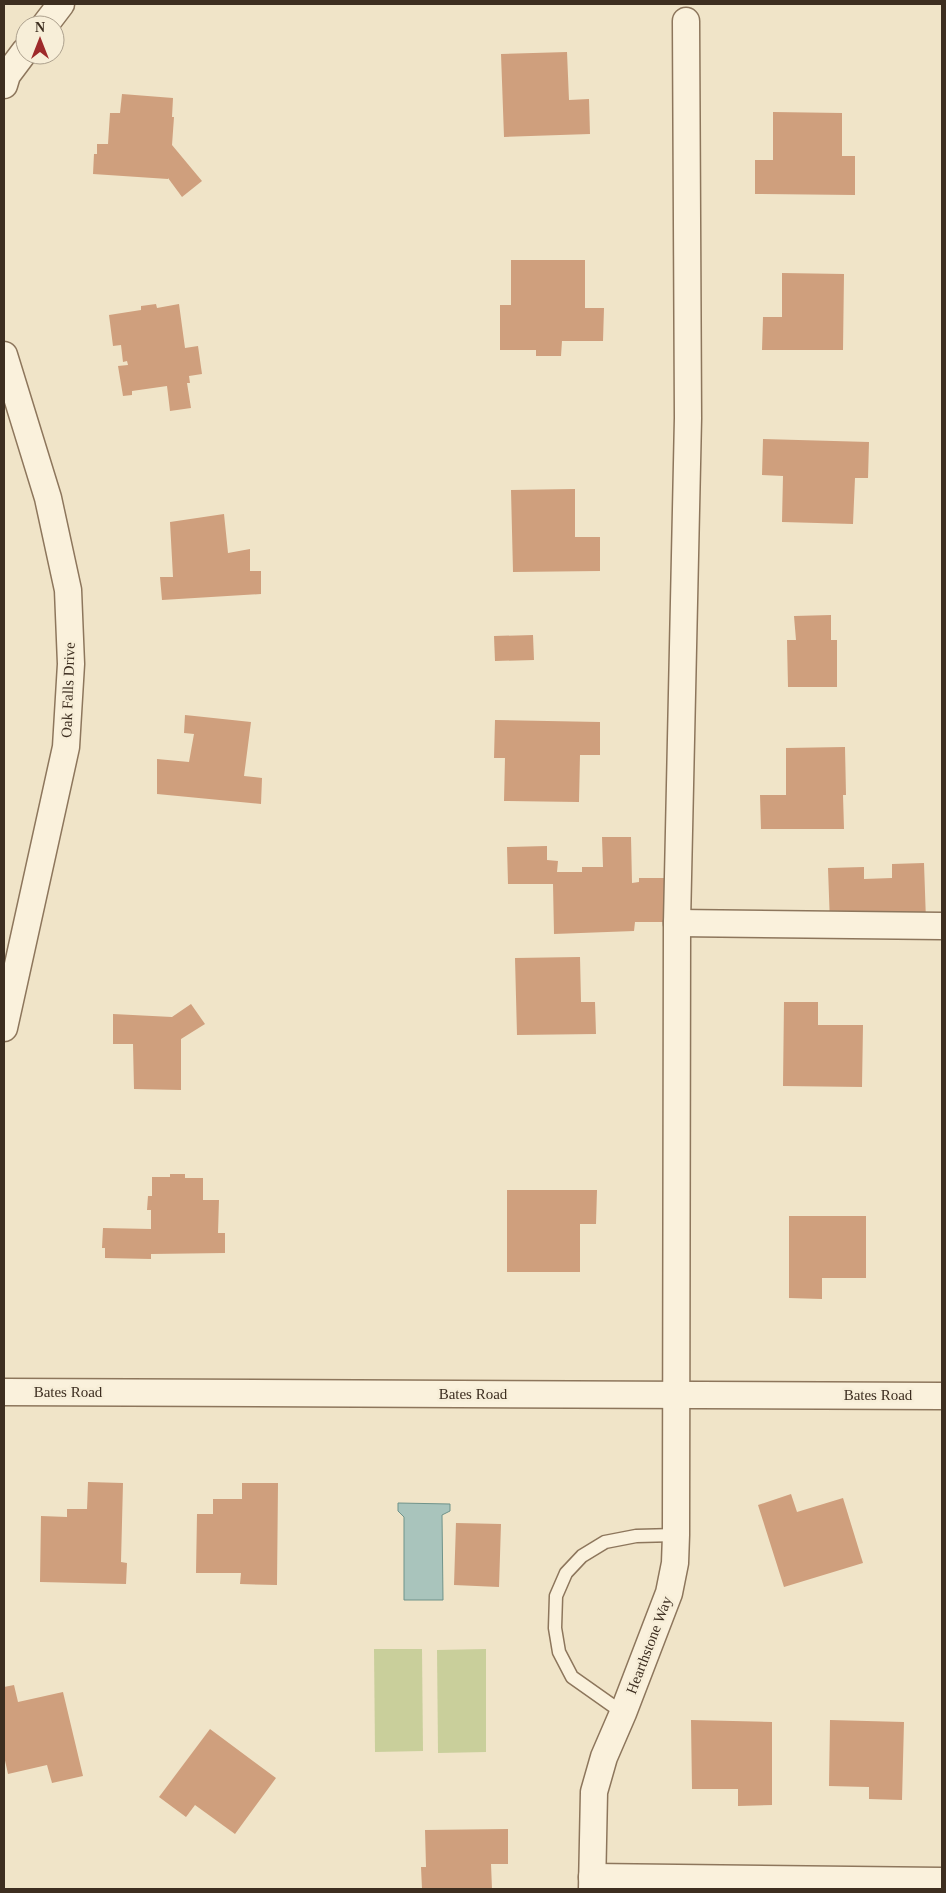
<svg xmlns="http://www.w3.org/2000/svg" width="946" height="1893" font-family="'Times New Roman',serif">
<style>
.green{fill:#c9cf9b}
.water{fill:#a9c4bc;stroke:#6f938a}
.building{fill:#cf9f7d}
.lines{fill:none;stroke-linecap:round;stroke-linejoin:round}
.service-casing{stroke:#8d765c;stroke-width:15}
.minor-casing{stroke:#8d765c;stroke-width:29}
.service{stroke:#faf1dc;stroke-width:12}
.minor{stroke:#faf1dc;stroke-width:26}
.labels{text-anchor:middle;stroke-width:5;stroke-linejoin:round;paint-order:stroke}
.street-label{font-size:15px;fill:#3d2e20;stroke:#f7eed8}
</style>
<rect width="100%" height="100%" fill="#f0e4c8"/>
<g class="green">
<path d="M374 1649H422L423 1751 375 1752Z"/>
<path d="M486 1649V1752L438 1753 437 1650Z"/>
</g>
<path class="water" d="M398 1503 450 1504V1511L442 1515 443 1600H404V1517L398 1511Z"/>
<g class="building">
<path d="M567 52 569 100 589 99 590 134 504 137 501 54Z"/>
<path d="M122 94 173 98 172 117H174L172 145 202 181 182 197 168 178V179L93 174 94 154H97V144H108L110 113H120Z"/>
<path d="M773 112 842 113V156H855V195L755 194V160H773Z"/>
<path d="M511 260H585V308H604L603 341H562L561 356H536V350H500V305H511Z"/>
<path d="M782 273 844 274 843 350H762L763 317H782Z"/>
<path d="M156 304 157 308 179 304 185 348 198 346 202 374 189 376 190 383H187L191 408 170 411 167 386 132 391V395L123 396 118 366 128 365 127 361 123 362 121 345 113 346 109 315 141 310V306Z"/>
<path d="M763 439 869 442 868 478H855L853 524 782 522 783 476 762 475Z"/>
<path d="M575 489V537H600V571L513 572 511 490Z"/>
<path d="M224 514 228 553 250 549V571H261V594L162 600 160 577H173L170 522Z"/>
<path d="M831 615V640H837V687H788L787 640H796L794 616Z"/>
<path d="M533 635 534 660 495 661 494 636Z"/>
<path d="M185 715 251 722 244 776 262 778 261 804 157 794V759L189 762 194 734 184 733Z"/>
<path d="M495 720 600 722V755H580L579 802 504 801 505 758H494Z"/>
<path d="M845 747 846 795H843L844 829H761L760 795H786V748Z"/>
<path d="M602 837H631L632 883 639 882V878H670L669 922H635L634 931 554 934 553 884H508L507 847 547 846V860L558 861 557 872H582V867H603Z"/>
<path d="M924 863 926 921 830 924 828 868 864 867V879L892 878V864Z"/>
<path d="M580 957 581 1002H595L596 1034 517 1035 515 958Z"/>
<path d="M784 1002H818V1025H863L862 1087 783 1086Z"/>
<path d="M191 1004 205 1024 181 1039V1090L134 1089 133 1044H113V1014L172 1017Z"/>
<path d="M170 1174H185V1178H203V1200H219L218 1233H225V1253L151 1254V1259L105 1258V1248H102L103 1228 151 1229V1210H147L148 1196H152V1177H170Z"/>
<path d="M507 1190H597L596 1224H580V1272H507Z"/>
<path d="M789 1216H866V1278H822V1299L789 1298Z"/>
<path d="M88 1482 123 1483 121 1562 127 1563 126 1584 40 1582 41 1516 67 1517V1509H87Z"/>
<path d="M242 1483H278L277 1585 240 1584 241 1573H196L197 1514H213V1499H242Z"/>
<path d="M791 1494 797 1512 843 1498 863 1563 784 1587 758 1505Z"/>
<path d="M456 1523 501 1524 499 1587 454 1585Z"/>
<path d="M14 1685 18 1702 63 1692 83 1776 52 1783 47 1765 8 1774 4 1756V1687Z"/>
<path d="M691 1720 772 1722V1805L738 1806V1789H692Z"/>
<path d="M830 1720 904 1722 902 1800 869 1799V1787L829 1786Z"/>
<path d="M210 1729 276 1778 235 1834 195 1805 186 1817 159 1797Z"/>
<path d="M508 1829V1864H491L492 1889H422L421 1867H426L425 1830Z"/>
</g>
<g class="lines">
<defs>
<path id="service" d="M623 1713 572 1677 559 1652 555 1628 556 1596 566 1573 582 1556 605 1542 636 1536 676 1535"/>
<g id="minor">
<path d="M45 25 61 4"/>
<path d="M4 85 7 75 25 51"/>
<path d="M4 355 48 498 68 590 71 664 66 747 4 1028"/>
<path d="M677 923 942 926"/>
<path d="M4 1392 942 1396"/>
<path d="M592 1877 942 1881"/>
<path d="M592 1889 594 1792 604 1757 623 1713 669 1593 675 1563 676 1535 677 923 688 418 686 21"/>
</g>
</defs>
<use href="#service" class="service-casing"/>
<use href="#minor" class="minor-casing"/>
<use href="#service" class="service"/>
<use href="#minor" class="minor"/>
</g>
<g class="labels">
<g class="street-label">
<text transform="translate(68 690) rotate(-88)" y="5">Oak Falls Drive</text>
<text x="68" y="1397">Bates Road</text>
<text x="473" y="1399">Bates Road</text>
<text x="878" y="1400">Bates Road</text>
<text transform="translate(649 1645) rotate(-69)" y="5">Hearthstone Way</text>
</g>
</g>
<rect width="946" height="1893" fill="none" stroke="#3d2e20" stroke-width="10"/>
<g transform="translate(40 40)"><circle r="24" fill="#f7eed8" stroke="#ada18e"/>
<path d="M0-4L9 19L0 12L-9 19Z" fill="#9e2a2b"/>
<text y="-8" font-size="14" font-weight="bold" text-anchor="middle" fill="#3d2e20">N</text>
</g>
</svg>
